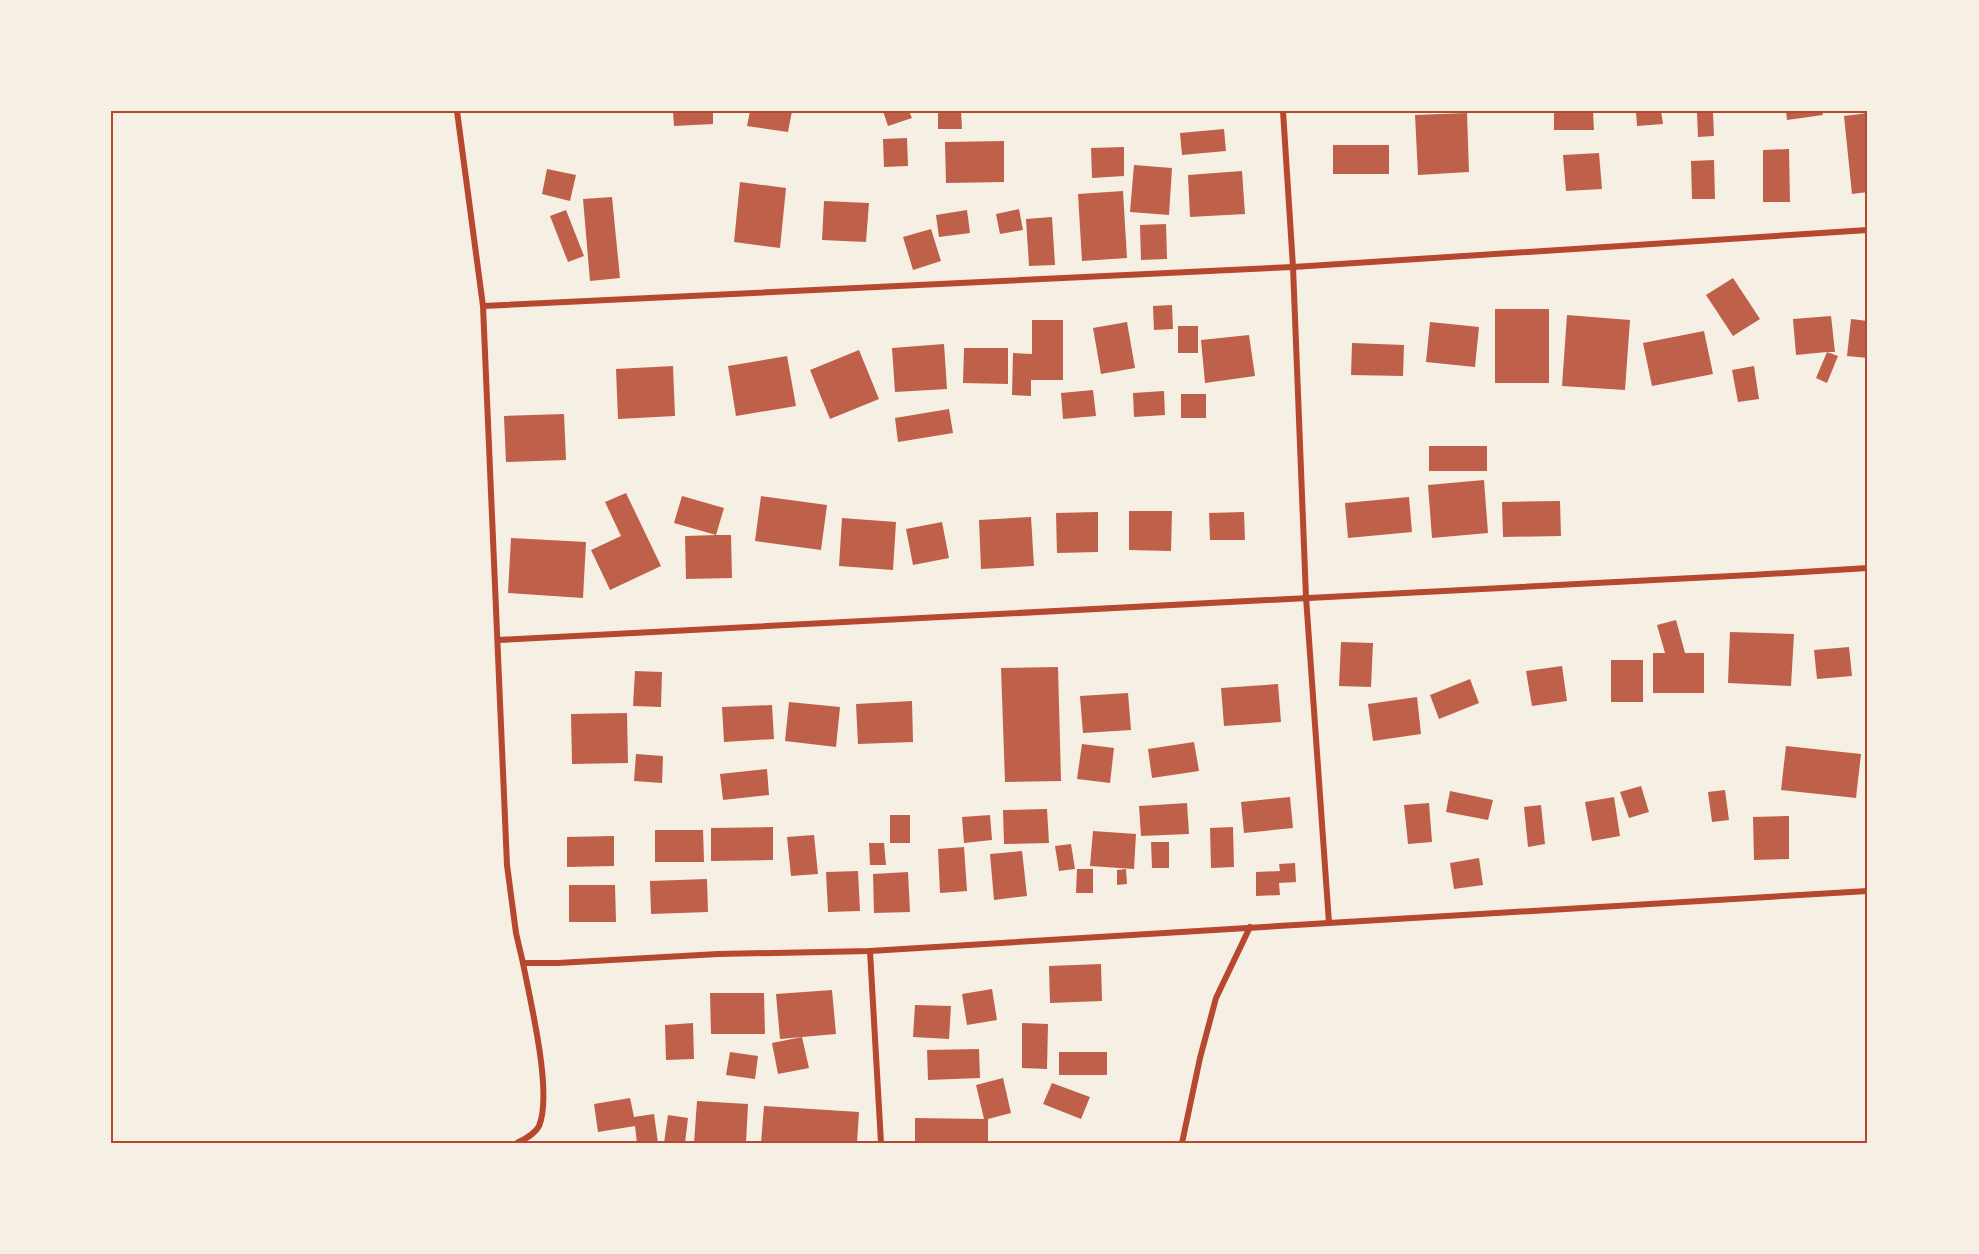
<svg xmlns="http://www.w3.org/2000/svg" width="1979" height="1254" font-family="'Asap Condensed',sans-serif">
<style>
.building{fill:#bf614a}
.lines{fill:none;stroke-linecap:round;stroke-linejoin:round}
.minor{stroke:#b5482f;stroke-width:6}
.neatline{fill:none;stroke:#b5482f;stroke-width:2}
</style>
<rect width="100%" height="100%" fill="#f6efe4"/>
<g class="building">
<path d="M673 111H713V124L674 126Z"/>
<path d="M750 111H792L788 132 747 126Z"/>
<path d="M883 111H909L912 118 888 126Z"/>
<path d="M938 111H961L962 129H938Z"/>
<path d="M1636 111H1661L1663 124 1637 126Z"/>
<path d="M1786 111H1822L1823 115 1787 120Z"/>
<path d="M1593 112 1594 130H1554V113Z"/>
<path d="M1467 113 1469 172 1418 175 1415 115Z"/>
<path d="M1697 113H1713L1714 136 1698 137Z"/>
<path d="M1868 113V192L1852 194 1844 116Z"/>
<path d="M1224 129 1226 151 1182 155 1180 133Z"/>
<path d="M907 138 908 166 884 167 883 139Z"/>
<path d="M1004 141V182L946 183 945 142Z"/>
<rect x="1333" y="145" width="56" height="29"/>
<path d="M1124 147V176L1092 178 1091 148Z"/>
<path d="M1789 149 1790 202H1763V150Z"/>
<path d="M1599 153 1602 189 1566 191 1563 155Z"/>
<path d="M1714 160 1715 199H1692L1691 161Z"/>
<path d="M1134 165 1172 168 1169 215 1130 212Z"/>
<path d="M547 169 576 175 570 201 542 194Z"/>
<path d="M1242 171 1245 214 1190 217 1188 175Z"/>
<path d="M740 182 786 188 780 248 734 242Z"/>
<path d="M1123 191 1127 258 1082 261 1078 194Z"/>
<path d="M612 197 620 278 590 281 583 199Z"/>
<path d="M824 201 869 203 866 242 822 240Z"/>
<path d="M1019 209 1023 230 1000 234 996 214Z"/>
<path d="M566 210 584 256 568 262 550 216Z"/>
<path d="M967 210 970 233 939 237 936 215Z"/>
<path d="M1052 217 1055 265 1029 266 1026 219Z"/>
<path d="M1166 224 1167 259 1141 260 1140 225Z"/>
<path d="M931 229 941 261 913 270 903 237Z"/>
<path d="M1733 278 1760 319 1733 336 1706 295Z"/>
<path d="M1172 305 1173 329 1154 330 1153 306Z"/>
<rect x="1495" y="309" width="54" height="74"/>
<path d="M1567 315 1630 320 1625 390 1562 386Z"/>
<path d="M1831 316 1835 352H1827L1838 356 1827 383 1816 378 1827 352 1796 355 1793 319Z"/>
<path d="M1851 319 1868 321V358L1847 356Z"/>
<path d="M1032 320H1063V380H1031V396L1012 395 1013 353 1032 354Z"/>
<path d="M1127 322 1135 368 1101 374 1093 328Z"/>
<path d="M1430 322 1479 327 1475 367 1426 362Z"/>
<rect x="1178" y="326" width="20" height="27"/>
<path d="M1704 331 1713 374 1652 386 1643 343Z"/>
<path d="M1249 335 1255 376 1205 383 1201 340Z"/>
<path d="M1352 343 1404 345 1403 376 1351 375Z"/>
<path d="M944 344 947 389 895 392 892 348Z"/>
<path d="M964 348H1008V384L963 383Z"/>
<path d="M859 350 879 399 830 419 810 370Z"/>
<path d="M787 356 796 406 736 416 728 366Z"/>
<path d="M673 366 675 416 618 419 616 369Z"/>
<path d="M1754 366 1759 399 1738 402 1732 370Z"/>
<path d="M1093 390 1096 416 1063 419 1061 393Z"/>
<path d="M1164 391 1165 415 1134 417 1133 393Z"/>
<rect x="1181" y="394" width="25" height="24"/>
<path d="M949 409 953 433 898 442 895 418Z"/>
<path d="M564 414 566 460 506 462 504 416Z"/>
<rect x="1429" y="446" width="58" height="25"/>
<path d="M1484 480 1488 533 1432 538 1428 485Z"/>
<path d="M626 493 661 566 610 590 591 550 621 536 605 502Z"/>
<path d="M682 496 724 508 716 535H731L732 578 686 579 685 536 716 535 674 523Z"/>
<path d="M761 496 827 505 821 550 755 541Z"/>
<path d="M1409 497 1412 532 1348 538 1345 503Z"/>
<path d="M1560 501 1561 536 1503 537 1502 502Z"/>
<path d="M1129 511H1172L1171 551 1129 550Z"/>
<path d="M1098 512V552L1057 553 1056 513Z"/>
<path d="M1244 512 1245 540H1210L1209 513Z"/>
<path d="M1031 517 1034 566 981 569 979 520Z"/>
<path d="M842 518 896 522 893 570 839 566Z"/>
<path d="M942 522 949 558 913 565 906 529Z"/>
<path d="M511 538 586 542 583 598 508 593Z"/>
<path d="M1676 620 1685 653H1704V693H1653V653H1665L1657 625Z"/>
<path d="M1730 632 1794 634 1791 686 1728 683Z"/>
<path d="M1341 642 1373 643 1371 687 1339 686Z"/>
<path d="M1849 647 1852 676 1817 679 1814 650Z"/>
<rect x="1611" y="660" width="32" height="42"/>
<path d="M1562 666 1567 701 1532 706 1526 671Z"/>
<path d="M1058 667 1061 781 1005 782 1001 668Z"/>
<path d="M635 671 662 672 661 707 633 706Z"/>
<path d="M1470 679 1479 703 1439 719 1430 695Z"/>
<path d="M1278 684 1281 722 1224 726 1221 688Z"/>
<path d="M1128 693 1131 730 1083 733 1080 696Z"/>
<path d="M1417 697 1421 734 1373 741 1368 704Z"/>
<path d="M912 701 913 742 858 744 856 704Z"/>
<path d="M789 702 840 707 836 747 785 741Z"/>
<path d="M772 705 774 739 724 742 722 707Z"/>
<path d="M627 713 628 763 572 764 571 714Z"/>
<path d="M1194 742 1199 771 1152 778 1148 749Z"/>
<path d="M1082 744 1114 748 1110 783 1077 779Z"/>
<path d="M1786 746 1861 754 1856 798 1781 790Z"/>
<path d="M636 754 663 756 662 783 634 781Z"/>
<path d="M767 769 769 795 723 800 720 774Z"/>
<path d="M1641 786 1649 812 1629 818 1620 792Z"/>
<path d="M1725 790 1729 820 1712 822 1708 792Z"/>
<path d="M1450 791 1493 800 1488 820 1446 812Z"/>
<path d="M1290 797 1293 828 1244 833 1241 802Z"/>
<path d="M1614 797 1620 836 1592 841 1585 802Z"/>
<path d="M1187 803 1189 834 1141 836 1139 806Z"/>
<path d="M1429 803 1432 842 1408 844 1404 805Z"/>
<path d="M1541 805 1545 844 1528 847 1524 807Z"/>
<path d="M1047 809 1049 843 1004 844 1003 810Z"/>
<rect x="890" y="815" width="20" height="28"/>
<path d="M990 815 992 840 964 843 962 817Z"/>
<path d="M1789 816V859L1754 860 1753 817Z"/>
<path d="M773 827V860L711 861V828Z"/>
<path d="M1233 827 1234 867 1211 868 1210 828Z"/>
<path d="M655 830H703L704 862H655Z"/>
<path d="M1093 831 1136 834 1134 869 1090 866Z"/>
<path d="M814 835 818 874 791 876 787 837Z"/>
<path d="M614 836V866L567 867V837Z"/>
<path d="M1151 842H1169V868H1152Z"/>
<path d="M869 843H884L886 865H870Z"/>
<path d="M1071 844 1075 869 1059 871 1055 846Z"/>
<path d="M964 847 967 891 940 893 938 849Z"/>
<path d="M1022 851 1027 896 994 900 990 854Z"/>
<path d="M1479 858 1483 885 1454 889 1450 863Z"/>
<path d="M1295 863 1296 882 1279 883 1280 895 1256 896V872L1280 871 1279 864Z"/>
<path d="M1077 869H1093V893H1076Z"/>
<path d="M1126 869 1127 884 1117 885V870Z"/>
<path d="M858 871 860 911 828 912 826 872Z"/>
<path d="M908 872 910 912 874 913 873 874Z"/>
<path d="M707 879 708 912 651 914 650 881Z"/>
<path d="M569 885H615L616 922H569Z"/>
<path d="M1101 964 1102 1001 1050 1003 1049 966Z"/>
<path d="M992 989 997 1020 967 1025 962 994Z"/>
<path d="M832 990 836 1034 802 1037 809 1068 778 1074 772 1043 802 1037 780 1039 776 994Z"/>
<path d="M710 993H764L765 1034H711Z"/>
<path d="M915 1005 951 1006 949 1039 913 1037Z"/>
<path d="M693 1023 694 1059 666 1060 665 1025Z"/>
<path d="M1022 1023 1048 1024 1047 1069 1022 1068Z"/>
<path d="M979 1049 980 1078 928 1080 927 1050Z"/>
<path d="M730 1052 758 1056 755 1079 726 1075Z"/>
<rect x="1059" y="1052" width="48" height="23"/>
<path d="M1003 1078 1011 1113 988 1119V1143H915V1118L984 1119 976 1085Z"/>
<path d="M1052 1083 1090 1097 1081 1119 1043 1104Z"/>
<path d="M630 1098 634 1117 654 1114 658 1143H637L635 1126 598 1132 594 1104Z"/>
<path d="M697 1101 748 1104 746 1143H694Z"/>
<path d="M764 1106 859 1112 857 1143H761Z"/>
<path d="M668 1115 688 1118 685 1143H664Z"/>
</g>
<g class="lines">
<g class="minor">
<path d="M457 111 483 306 507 865 516 933 523 963H558L718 954 870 951 1329 923"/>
<path d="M1283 111 1293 267 1306 597 1329 923 1868 891"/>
<path d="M483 306 1293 267 1868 230"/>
<path d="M498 640 1751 575 1868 568"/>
<path d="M870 951 881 1143"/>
<path d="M517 1143C525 1139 535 1134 539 1126 553 1093 530 1000 523 963"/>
<path d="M1182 1143 1200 1058 1216 998 1250 927"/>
</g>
</g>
<rect width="1979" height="1254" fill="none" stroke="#f6efe4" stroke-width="225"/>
<rect x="112" y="112" width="1754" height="1030" class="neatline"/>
</svg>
